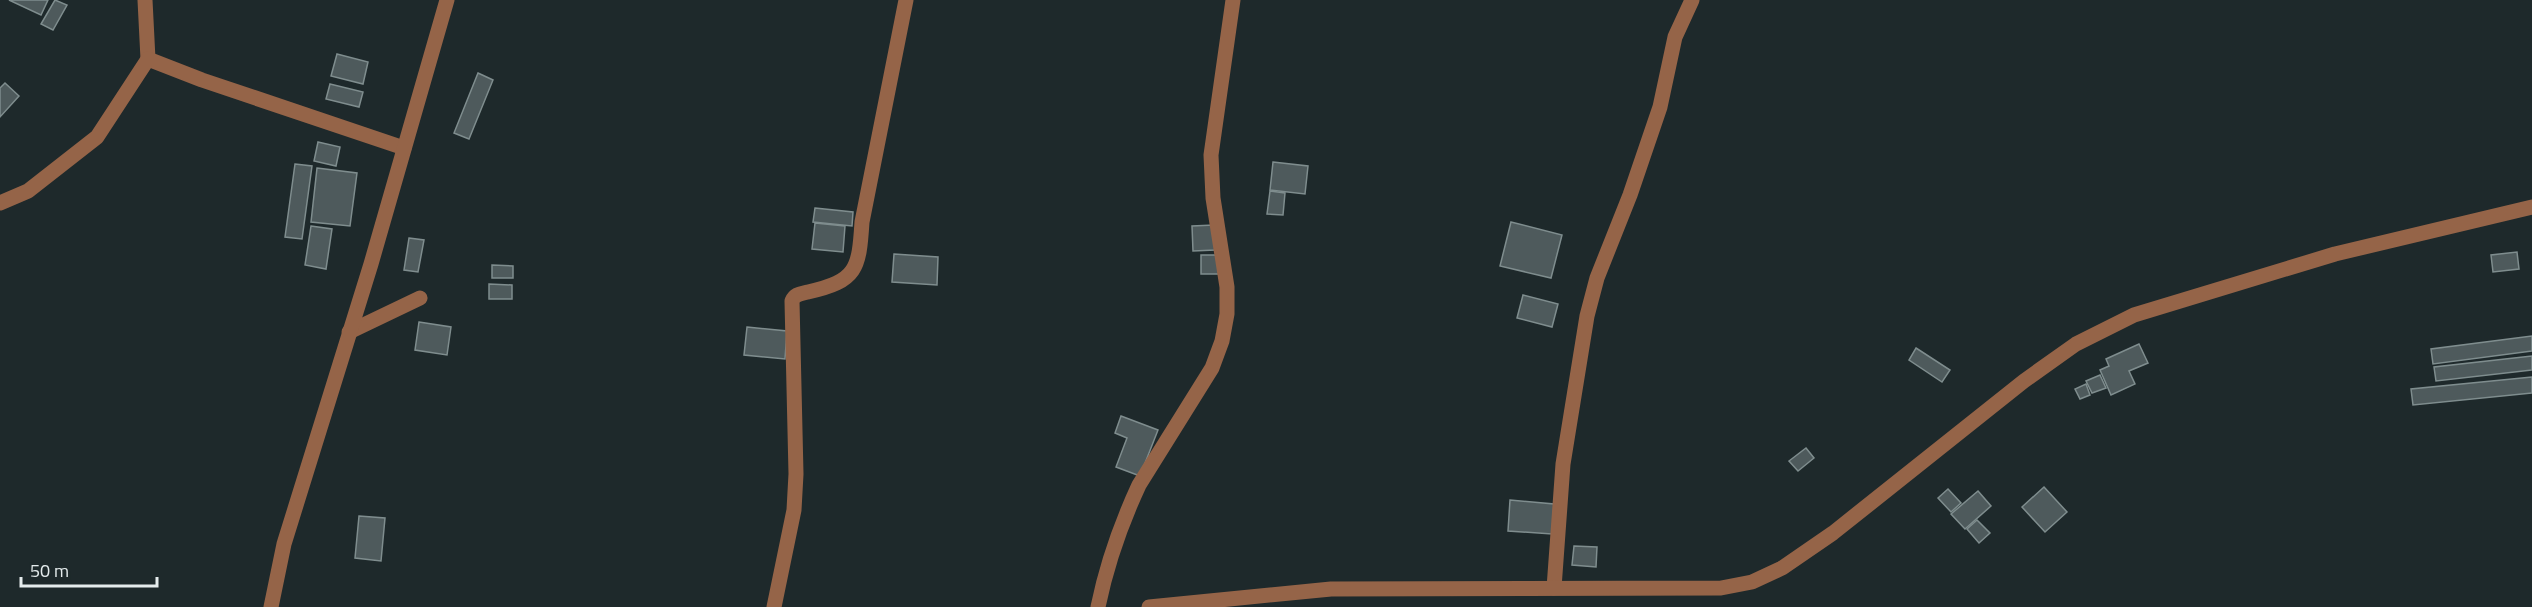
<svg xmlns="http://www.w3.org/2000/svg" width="2532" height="607" font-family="'Titillium Web',sans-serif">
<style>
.building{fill:#4e5a5c;stroke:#7f8d8e;stroke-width:1.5}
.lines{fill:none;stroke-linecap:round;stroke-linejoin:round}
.minor{stroke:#956448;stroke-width:15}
</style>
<rect width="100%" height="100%" fill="#1e292b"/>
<g class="building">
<path d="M9 0H48L41 15Z"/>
<path d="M55 0 67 5 53 30 41 24Z"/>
<path d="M337 54 368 62 363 84 331 76Z"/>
<path d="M478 73 493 80 469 139 454 133Z"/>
<path d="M5 83 19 96 0 117V88Z"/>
<path d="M330 84 363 92 359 107 326 99Z"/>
<path d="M318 142 340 147 336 166 314 161Z"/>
<path d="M1273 162 1308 166 1305 194 1270 190Z"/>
<path d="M295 164 312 166 302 239 285 237Z"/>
<path d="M317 168 357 173 350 226 311 222Z"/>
<path d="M1270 191 1285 193 1283 215 1267 214Z"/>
<path d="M815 208 853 212 852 226 813 222Z"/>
<path d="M1511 222 1562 235 1551 278 1500 266Z"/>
<path d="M815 223 845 226 843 252 812 249Z"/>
<path d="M1214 225 1215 250 1193 251 1192 226Z"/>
<path d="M311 226 332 229 326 269 305 265Z"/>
<path d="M409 238 424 240 418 272 404 270Z"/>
<path d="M2517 252 2519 269 2493 272 2491 255Z"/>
<path d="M894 254 938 257 937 285 892 282Z"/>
<path d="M1201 255H1220L1221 274H1201Z"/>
<path d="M492 265 513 266V278H492Z"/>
<path d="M489 284 512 285V299H489Z"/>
<path d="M1523 295 1558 304 1552 327 1517 318Z"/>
<path d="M419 322 451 327 447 355 415 350Z"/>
<path d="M747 327 787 331 785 359 744 355Z"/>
<path d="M2532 336V351L2433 364 2431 349Z"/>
<path d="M2139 344 2148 363 2129 371 2135 384 2111 395 2100 370 2109 366 2106 359Z"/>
<path d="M1916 348 1950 370 1942 382 1909 360Z"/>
<path d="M2532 356V370L2436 381 2434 367Z"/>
<path d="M2100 375 2106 388 2092 393 2086 381Z"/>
<path d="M2532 377V393L2413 405 2411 389Z"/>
<path d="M2086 384 2090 395 2080 399 2075 389Z"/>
<path d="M1121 416 1158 430 1140 476 1116 467 1127 438 1115 433Z"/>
<path d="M1806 448 1814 458 1798 471 1789 461Z"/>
<path d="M2044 487 2067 512 2045 532 2022 507Z"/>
<path d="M1948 489 1961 503 1951 512 1938 498Z"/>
<path d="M1978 491 1991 506 1965 529 1951 514Z"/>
<path d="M1510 500 1554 504 1552 534 1508 531Z"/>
<path d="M359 516 385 518 381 561 355 558Z"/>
<path d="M1977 520 1990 533 1979 543 1967 529Z"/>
<path d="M1574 546 1597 547 1596 567 1572 565Z"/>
</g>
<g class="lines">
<g class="minor">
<path d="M145 0 148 59"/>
<path d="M0 203 28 191 97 137 148 59 202 80 404 148"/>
<path d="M349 332 420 298"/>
<path d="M1554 588 1563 464 1587 316 1597 278 1630 195 1660 107 1675 37 1692 0"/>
<path d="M271 607 284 544 371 264 447 0"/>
<path d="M774 607 794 510 796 474 792 301C795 294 800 294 808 292 857 281 859 269 862 222L906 0"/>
<path d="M1098 607C1107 563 1120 526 1139 485L1212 368 1222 341 1227 314V287L1213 198 1211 155 1233 0"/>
<path d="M1149 607 1331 589 1721 588 1752 582 1782 568 1833 533 2024 381 2076 344 2134 315 2335 254 2532 207"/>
</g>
</g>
<path d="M21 577v9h136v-9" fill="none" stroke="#e5eced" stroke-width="3"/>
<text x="30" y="577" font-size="18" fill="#e5eced" stroke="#1e292b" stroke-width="4.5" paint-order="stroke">50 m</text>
</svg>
